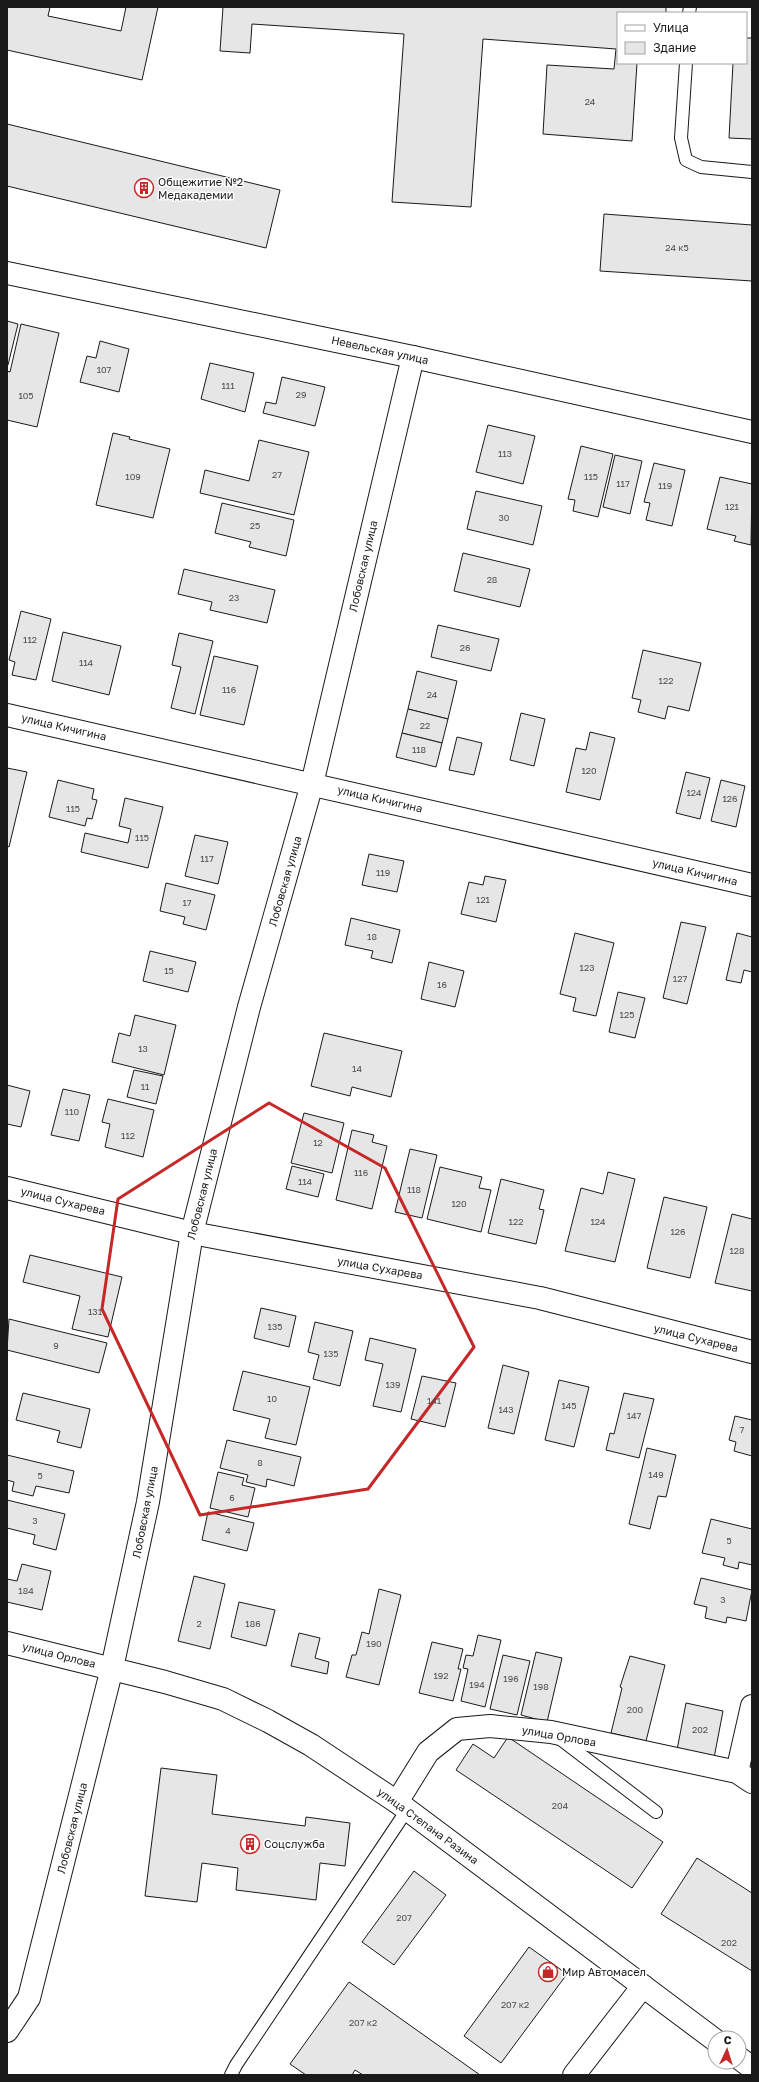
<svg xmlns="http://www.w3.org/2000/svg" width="759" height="2082" font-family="'Golos Text',sans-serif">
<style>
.building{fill:#e6e6e6;stroke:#1a1a1a}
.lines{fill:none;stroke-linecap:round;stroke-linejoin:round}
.lane-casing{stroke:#1a1a1a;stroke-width:14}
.street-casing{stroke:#1a1a1a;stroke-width:24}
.secondary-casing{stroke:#1a1a1a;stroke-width:24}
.lane{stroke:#fff;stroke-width:12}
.street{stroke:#fff;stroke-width:22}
.secondary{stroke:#fff;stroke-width:22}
.marked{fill:none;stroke:#c62828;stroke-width:3;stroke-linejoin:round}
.labels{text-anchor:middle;stroke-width:3;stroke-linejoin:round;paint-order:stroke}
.number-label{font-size:9px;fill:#4d4d4d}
.poi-label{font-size:11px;fill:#1a1a1a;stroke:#fff;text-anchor:start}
.street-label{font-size:11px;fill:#1a1a1a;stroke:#fff}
</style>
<rect width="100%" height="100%" fill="#fff"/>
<g class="building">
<path d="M7 7H50L48 16 121 31 126 7H158L142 80 7 50Z"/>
<path d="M223 7H666V13H618V63H637L632 141 543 134 547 65 614 69 616 49 483 39 471 207 392 202 404 34 252 24 250 53 220 51Z"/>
<path d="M746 38H752V139L729 138 733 63H746Z"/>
<path d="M7 124 280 190 266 248 7 186Z"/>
<path d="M604 214 752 225V281L600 271Z"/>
<path d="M7 321 18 324 8 365H7Z"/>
<path d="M21 324 59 333 37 427 7 420V371L10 372Z"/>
<path d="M100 341 129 349 119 392 80 382 87 356 96 358Z"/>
<path d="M210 363 254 373 245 412 201 399Z"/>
<path d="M282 377 325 387 315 426 263 413 266 402 276 404Z"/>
<path d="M488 425 535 436 523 484 476 472Z"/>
<path d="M113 433 130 437 129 439 170 449 153 518 96 505Z"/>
<path d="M259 440 309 452 294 515 200 493 205 470 249 481Z"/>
<path d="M581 446 613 454 598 517 573 511 575 500 568 499Z"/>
<path d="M615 455 642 461 630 514 603 507Z"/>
<path d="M654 463 685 470 672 526 646 520 650 503 644 502Z"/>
<path d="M720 477 752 484 751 545 734 541 736 536 707 529Z"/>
<path d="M476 491 542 506 533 545 467 529Z"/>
<path d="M222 503 294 520 286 556 249 547 251 542 215 533Z"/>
<path d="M463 553 530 569 520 607 454 591Z"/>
<path d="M184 569 275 590 267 623 210 610 212 602 178 594Z"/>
<path d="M21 611 51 619 36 680 12 675 15 662 9 660Z"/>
<path d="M438 625 499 639 491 671 431 657Z"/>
<path d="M63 632 121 646 109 695 52 681Z"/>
<path d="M179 633 213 641 195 714 171 708 181 667 172 665Z"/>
<path d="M643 650 701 663 689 711 668 706 665 719 638 712 641 700 632 698Z"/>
<path d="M214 656 258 666 244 725 200 715Z"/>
<path d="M417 671 457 681 448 719 408 709Z"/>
<path d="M408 709 448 719 442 743 402 733Z"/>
<path d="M521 713 545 719 534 766 510 760Z"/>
<path d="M590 732 615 738 600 800 566 792 576 748 586 750Z"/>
<path d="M402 733 442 743 436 767 396 757Z"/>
<path d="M457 737 482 743 474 775 449 770Z"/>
<path d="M7 768 27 772 9 847 7 846Z"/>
<path d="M686 772 710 778 700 819 676 813Z"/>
<path d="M58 780 94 789 92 799 97 800 92 819 87 818 85 826 49 817Z"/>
<path d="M721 780 745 786 736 827 711 821Z"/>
<path d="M125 798 163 807 148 868 81 852 85 833 128 843 131 829 119 826Z"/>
<path d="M195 835 228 842 218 884 185 876Z"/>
<path d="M369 854 404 861 397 892 362 885Z"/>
<path d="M485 876 506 880 496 922 461 914 469 882 483 885Z"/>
<path d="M166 883 215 895 206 930 183 924 185 917 160 911Z"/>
<path d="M351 918 400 930 392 963 371 958 373 951 345 945Z"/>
<path d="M681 922 706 927 687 1004 663 998Z"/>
<path d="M575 933 614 943 596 1016 573 1011 576 998 560 994Z"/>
<path d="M737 933 752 937V972L744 970 741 983 726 980Z"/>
<path d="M150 951 196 962 188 992 143 981Z"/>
<path d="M429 962 464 971 455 1007 421 999Z"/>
<path d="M618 992 645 998 635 1038 609 1032Z"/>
<path d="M135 1015 176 1025 164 1075 112 1062 119 1033 130 1036Z"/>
<path d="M324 1033 402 1051 391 1097 352 1087 350 1096 311 1086Z"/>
<path d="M134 1070 163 1076 156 1104 127 1097Z"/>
<path d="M7 1085 30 1091 21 1127 7 1124Z"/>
<path d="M63 1089 90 1095 79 1141 51 1135Z"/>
<path d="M108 1099 154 1110 143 1157 105 1147 110 1124 102 1122Z"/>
<path d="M304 1113 344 1123 332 1173 291 1163Z"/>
<path d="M352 1130 374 1135 372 1142 387 1146 372 1209 336 1200Z"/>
<path d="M410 1149 437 1155 422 1218 395 1212Z"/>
<path d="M292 1166 324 1174 318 1197 286 1189Z"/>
<path d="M440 1167 482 1177 479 1188 491 1190 481 1232 427 1219Z"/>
<path d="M608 1172 635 1179 615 1262 565 1251 581 1188 603 1194Z"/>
<path d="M501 1179 544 1190 539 1209 544 1210 536 1244 488 1233Z"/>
<path d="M664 1197 707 1207 690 1278 647 1268Z"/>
<path d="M732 1214 752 1219V1291L715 1283Z"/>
<path d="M30 1255 122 1277 108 1337 72 1329 80 1296 23 1282Z"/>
<path d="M261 1308 296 1316 289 1347 254 1338Z"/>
<path d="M9 1319 107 1343 99 1373 7 1350Z"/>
<path d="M315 1322 353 1331 340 1386 313 1379 319 1355 308 1352Z"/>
<path d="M370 1338 416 1349 401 1412 373 1406 383 1364 365 1360Z"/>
<path d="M503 1365 529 1372 514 1434 488 1428Z"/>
<path d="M243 1371 310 1387 296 1445 265 1438 270 1419 233 1410Z"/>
<path d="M422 1376 456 1383 445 1427 411 1419Z"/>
<path d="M559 1380 589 1387 574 1447 545 1440Z"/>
<path d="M23 1393 90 1409 81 1448 57 1442 60 1431 16 1420Z"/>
<path d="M624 1393 654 1399 639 1458 606 1450 610 1433 614 1434Z"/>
<path d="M735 1416 752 1420V1456L734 1451 736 1442 729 1440Z"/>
<path d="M227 1440 301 1457 294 1486 267 1479 266 1487 246 1482 248 1475 220 1468Z"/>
<path d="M647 1448 676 1455 666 1497 658 1496 650 1529 629 1524Z"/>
<path d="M7 1455 74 1471 69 1493 36 1486 33 1496 12 1491 14 1482 7 1480Z"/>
<path d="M218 1472 244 1478 242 1485 255 1488 248 1517 210 1508Z"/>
<path d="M7 1500 65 1514 56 1550 33 1544 35 1535 7 1528Z"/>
<path d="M208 1512 254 1523 247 1551 202 1540Z"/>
<path d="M711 1519 752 1529V1565L739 1562 738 1569 723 1565 725 1558 702 1553Z"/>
<path d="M22 1564 51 1571 42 1610 7 1602V1579L17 1581Z"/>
<path d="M194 1576 225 1584 210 1649 178 1641Z"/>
<path d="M701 1578 752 1590 746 1621 727 1617 726 1623 705 1618 707 1607 694 1604Z"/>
<path d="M379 1589 401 1595 379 1685 346 1677 352 1655H356L362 1632 369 1634Z"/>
<path d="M239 1602 275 1610 266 1646 231 1637Z"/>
<path d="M299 1633 320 1638 315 1658 329 1662 327 1674 291 1666Z"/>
<path d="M478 1635 501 1640 485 1707 461 1701 468 1669 463 1668 466 1655 473 1656Z"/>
<path d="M432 1642 463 1649 458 1669H461L453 1701 419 1693Z"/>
<path d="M536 1652 562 1658 547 1722 521 1715Z"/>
<path d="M503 1655 530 1661 517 1715 490 1709Z"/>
<path d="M630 1656 665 1665 646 1741 611 1733 622 1688 620 1687Z"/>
<path d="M686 1703 723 1711 714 1758 677 1750Z"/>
<path d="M508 1737 663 1842 632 1888 456 1770 473 1744 494 1758Z"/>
<path d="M161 1768 217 1775 212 1814 305 1826 306 1817 350 1823 345 1866 320 1863 316 1900 236 1890 238 1868 202 1863 197 1902 145 1896Z"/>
<path d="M697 1858 752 1893V1971L661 1914Z"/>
<path d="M414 1871 446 1895 394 1965 362 1942Z"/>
<path d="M529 1947 567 1974 501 2063 464 2036Z"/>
<path d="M349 1982 480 2075H363L355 2070 352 2075H306L290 2064Z"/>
</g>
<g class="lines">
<defs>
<g id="lane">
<path d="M689 13 690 7"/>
<path d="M686 63 681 138 686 160 701 167 752 172"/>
<path d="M559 1738 656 1812"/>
<path d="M231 2075 236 2065 407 1810"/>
</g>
<g id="street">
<path d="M7 273 413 357 752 432"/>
<path d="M7 715 752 885"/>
<path d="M7 1188 192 1233 540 1298 752 1352"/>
<path d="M737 1772 752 1706"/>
<path d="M397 1802 428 1752 457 1729 490 1726 551 1732 737 1772 752 1782"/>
<path d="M7 2031 29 1998 112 1668 148 1502 192 1233 249 1007 312 784 413 357"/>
<path d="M574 2075 643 1986"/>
</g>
<g id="secondary">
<path d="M7 1643 165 1682 223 1699 268 1721 311 1745 397 1802 715 2040"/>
<path d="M739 2058 752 2068"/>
</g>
</defs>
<use href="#lane" class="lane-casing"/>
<use href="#street" class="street-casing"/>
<use href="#secondary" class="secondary-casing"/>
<use href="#lane" class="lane"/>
<use href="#street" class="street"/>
<use href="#secondary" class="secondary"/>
</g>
<path class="marked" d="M269 1103 385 1168 474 1347 368 1489 200 1515 102 1309 118 1199Z"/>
<defs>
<symbol id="building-ring" viewBox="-11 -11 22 22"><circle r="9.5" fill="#fff" stroke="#c62828" stroke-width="1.5"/><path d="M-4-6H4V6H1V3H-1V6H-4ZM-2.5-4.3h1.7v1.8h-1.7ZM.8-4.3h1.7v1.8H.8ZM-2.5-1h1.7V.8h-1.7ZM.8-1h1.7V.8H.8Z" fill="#c62828"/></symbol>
<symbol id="shop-ring" viewBox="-11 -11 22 22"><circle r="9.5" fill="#fff" stroke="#c62828" stroke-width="1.5"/><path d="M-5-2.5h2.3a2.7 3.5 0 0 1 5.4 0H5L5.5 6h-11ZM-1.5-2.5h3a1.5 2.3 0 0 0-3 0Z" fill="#c62828"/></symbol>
</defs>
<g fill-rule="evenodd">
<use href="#building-ring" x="133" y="177" width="22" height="22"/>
<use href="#building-ring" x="239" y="1833" width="22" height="22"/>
<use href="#shop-ring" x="537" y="1961" width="22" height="22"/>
</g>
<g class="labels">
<g class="number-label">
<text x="590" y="105">24</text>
<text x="677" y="251">24 к5</text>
<text x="104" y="373">107</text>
<text x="228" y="389">111</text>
<text x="301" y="398">29</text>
<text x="26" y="399">105</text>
<text x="505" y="457">113</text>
<text x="277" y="478">27</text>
<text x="133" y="480">109</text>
<text x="591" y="480">115</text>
<text x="623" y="487">117</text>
<text x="665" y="489">119</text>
<text x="732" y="510">121</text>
<text x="504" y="521">30</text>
<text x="255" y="529">25</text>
<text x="492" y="583">28</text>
<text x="234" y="601">23</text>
<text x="30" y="643">112</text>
<text x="465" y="651">26</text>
<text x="86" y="666">114</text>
<text x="666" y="684">122</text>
<text x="229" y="693">116</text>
<text x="432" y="698">24</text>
<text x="425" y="729">22</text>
<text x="419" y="753">118</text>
<text x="589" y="774">120</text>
<text x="694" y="796">124</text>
<text x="730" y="802">126</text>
<text x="73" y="812">115</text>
<text x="142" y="841">115</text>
<text x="207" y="862">117</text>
<text x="383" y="876">119</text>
<text x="483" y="903">121</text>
<text x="187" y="906">17</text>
<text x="372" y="940">18</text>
<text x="587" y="971">123</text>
<text x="169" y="974">15</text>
<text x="680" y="982">127</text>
<text x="442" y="988">16</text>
<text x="627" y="1018">125</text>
<text x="143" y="1052">13</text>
<text x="357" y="1072">14</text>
<text x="145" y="1090">11</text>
<text x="72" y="1115">110</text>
<text x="128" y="1139">112</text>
<text x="318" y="1146">12</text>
<text x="361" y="1176">116</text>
<text x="305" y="1185">114</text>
<text x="414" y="1193">118</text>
<text x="459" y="1207">120</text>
<text x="516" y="1225">122</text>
<text x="598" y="1225">124</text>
<text x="678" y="1235">126</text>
<text x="737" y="1254">128</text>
<text x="95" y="1315">131</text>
<text x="275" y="1330">135</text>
<text x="56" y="1349">9</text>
<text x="331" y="1357">135</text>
<text x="393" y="1388">139</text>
<text x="272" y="1402">10</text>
<text x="434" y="1404">141</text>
<text x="569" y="1409">145</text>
<text x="506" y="1413">143</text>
<text x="634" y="1419">147</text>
<text x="742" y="1433">7</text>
<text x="260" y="1466">8</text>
<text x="656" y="1478">149</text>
<text x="40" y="1479">5</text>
<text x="232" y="1501">6</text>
<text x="35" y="1524">3</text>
<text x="228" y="1534">4</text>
<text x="729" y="1544">5</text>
<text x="26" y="1594">184</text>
<text x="723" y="1603">3</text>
<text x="199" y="1627">2</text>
<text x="253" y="1627">186</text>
<text x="374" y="1647">190</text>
<text x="441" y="1679">192</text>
<text x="511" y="1682">196</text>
<text x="477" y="1688">194</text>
<text x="541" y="1690">198</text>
<text x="635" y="1713">200</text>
<text x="700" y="1733">202</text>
<text x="560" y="1809">204</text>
<text x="404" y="1921">207</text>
<text x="729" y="1946">202</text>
<text x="515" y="2008">207 к2</text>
<text x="363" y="2026">207 к2</text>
</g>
<g class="poi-label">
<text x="158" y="186">Общежитие №2<tspan x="158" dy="13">Медакадемии</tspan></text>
<text x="264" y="1848">Соцслужба</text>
<text x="562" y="1976">Мир Автомасел</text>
</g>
<g class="street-label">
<text transform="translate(380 350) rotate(12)" y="4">Невельская улица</text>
<text transform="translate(363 566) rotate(-77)" y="4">Лобовская улица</text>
<text transform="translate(64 727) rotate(13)" y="4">улица Кичигина</text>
<text transform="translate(380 799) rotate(13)" y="4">улица Кичигина</text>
<text transform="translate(695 872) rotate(13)" y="4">улица Кичигина</text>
<text transform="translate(285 881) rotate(-74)" y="4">Лобовская улица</text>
<text transform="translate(202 1194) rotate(-76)" y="4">Лобовская улица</text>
<text transform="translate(63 1201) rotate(14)" y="4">улица Сухарева</text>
<text transform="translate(380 1268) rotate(10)" y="4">улица Сухарева</text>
<text transform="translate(696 1338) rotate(14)" y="4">улица Сухарева</text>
<text transform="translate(145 1512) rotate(-79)" y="4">Лобовская улица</text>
<text transform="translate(59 1655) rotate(14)" y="4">улица Орлова</text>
<text transform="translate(559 1736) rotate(10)" y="4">улица Орлова</text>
<text transform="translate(428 1826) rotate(36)" y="4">улица Степана Разина</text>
<text transform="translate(72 1828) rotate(-76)" y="4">Лобовская улица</text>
</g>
</g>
<rect width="759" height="2082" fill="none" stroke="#1a1a1a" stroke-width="16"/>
<rect x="617" y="12" width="130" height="52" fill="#ffffff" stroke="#a3a3a3"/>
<rect x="625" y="25" width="20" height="6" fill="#ffffff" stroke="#a3a3a3"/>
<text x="653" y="32" font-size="12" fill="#1a1a1a">Улица</text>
<rect x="625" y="42" width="20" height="12" fill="#e6e6e6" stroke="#a3a3a3"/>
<text x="653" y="52" font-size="12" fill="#1a1a1a">Здание</text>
<g transform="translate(727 2050) rotate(4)"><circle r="19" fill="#ffffff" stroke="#a3a3a3"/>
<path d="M0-3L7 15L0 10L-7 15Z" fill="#c62828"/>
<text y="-6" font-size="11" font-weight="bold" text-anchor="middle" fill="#1a1a1a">С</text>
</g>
</svg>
